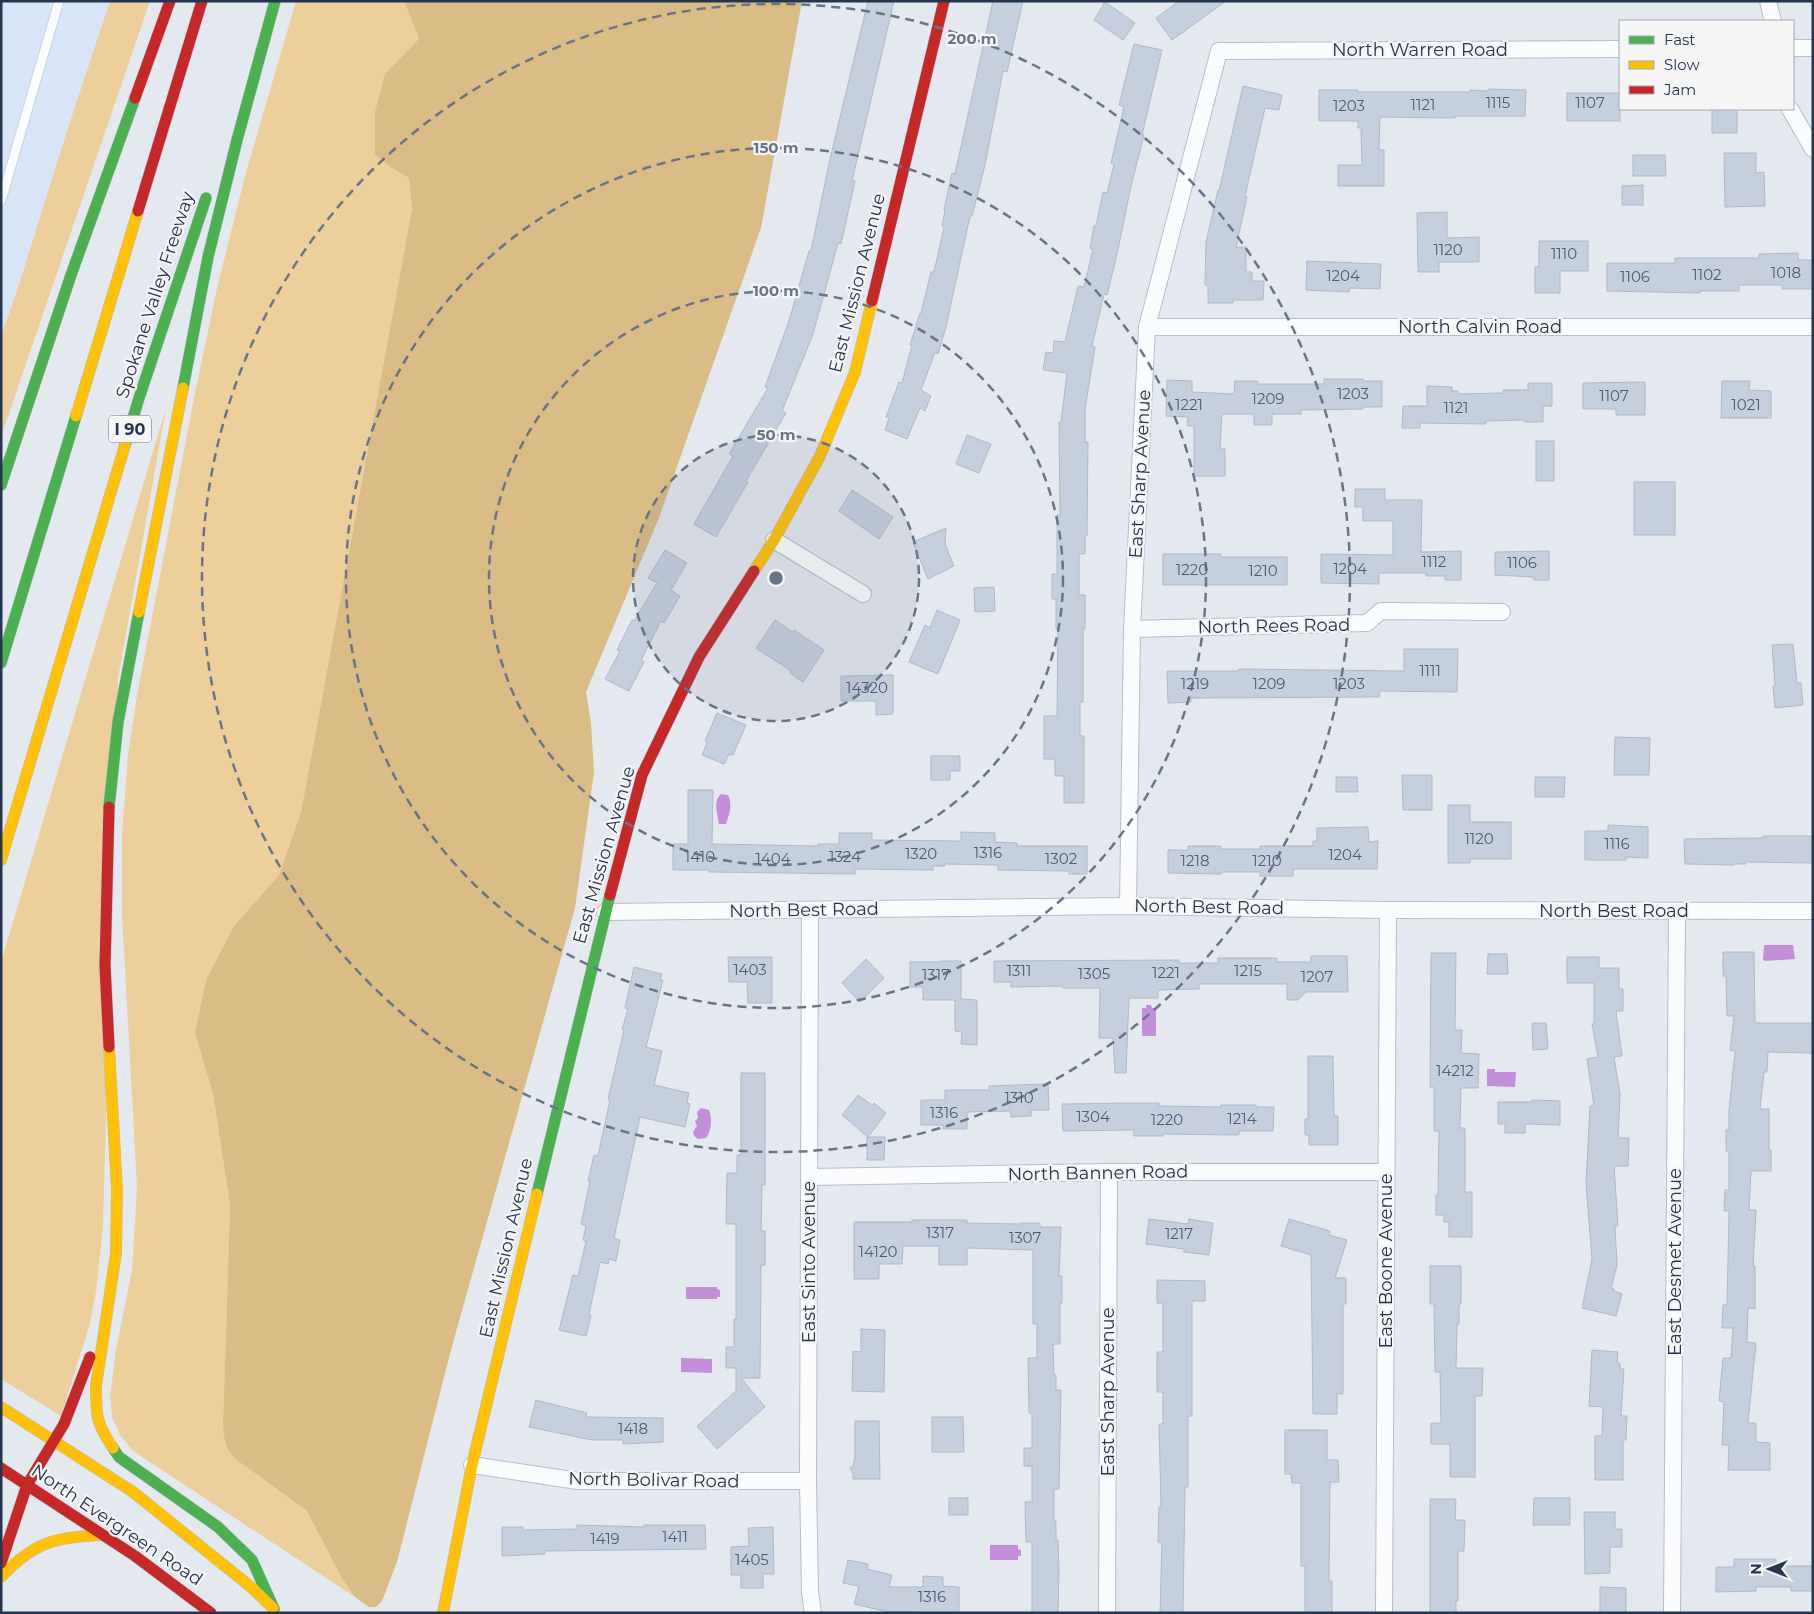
<svg xmlns="http://www.w3.org/2000/svg" width="1814" height="1614" font-family="Montserrat,sans-serif">
<style>
.built{fill:#d8e5f8}
.green{fill:#edcf9b}
.forest{fill:#dabc86}
.water{fill:#c48fda}
.building{fill:#c5cfde;stroke:#afbac8}
.lines{fill:none;stroke-linecap:round;stroke-linejoin:round}
.lane-casing{stroke:#b4becd;stroke-width:10}
.street-casing{stroke:#b4becd;stroke-width:18}
.fast-casing{stroke:#b4becd;stroke-width:12}
.slow-casing{stroke:#b4becd;stroke-width:12}
.jam-casing{stroke:#b4becd;stroke-width:12}
.lane{stroke:#fbfcfd;stroke-width:9}
.street{stroke:#fbfcfd;stroke-width:16}
.fast{stroke:#4caf50;stroke-width:11}
.slow{stroke:#ffc107;stroke-width:11}
.jam{stroke:#c62828;stroke-width:11}
.ring{fill:none;stroke:#677587;stroke-width:2.5;stroke-dasharray:9 6}
.labels{text-anchor:middle;stroke-width:4.5;stroke-linejoin:round;paint-order:stroke}
.number-label{font-size:15px;fill:#4c5c73}
.shield{fill:#f5f5f5;stroke:#636f81;stroke-width:1}
.shield-label{font-size:16px;font-weight:bold;fill:#24364f}
.street-label{font-size:18px;fill:#24364f;stroke:#f5f5f5}
.centre{fill:#677587;stroke:#f5f5f5;stroke-width:2.5}
.ring-label{font-size:15px;text-anchor:middle;font-weight:bold;fill:#677587;stroke:#f5f5f5;stroke-width:4.5;stroke-linejoin:round;paint-order:stroke}
</style>
<rect width="100%" height="100%" fill="#e4e9f0"/>
<path class="built" d="M1 1H110L66 134 16 294 1 336Z"/>
<g class="green">
<path d="M110 1H150L1 437V336L16 294 66 134Z"/>
<path d="M296 1H404L419 39 375 155 389 166 409 178 412 209 301 812 279 875 234 926 195 1033 213 1094 230 1205 223 1424 225 1442 238 1461 307 1511 342 1579 355 1597 133 1451 120 1435 112 1417 110 1397 116 1349 132 1270 137 1187 122 915V834L128 755 137 695 195 393 217 288 245 176Z"/>
<path d="M166 408 118 679 103 1226 96 1292 89 1327 61 1416 1 1379V962Z"/>
</g>
<path class="forest" d="M404 1H802L761 228 659 518 586 692 591 723 594 772 575 908 451 1350 397 1562 382 1601 376 1607H369L355 1597 342 1579 307 1511 238 1461C225 1449 224 1441 223 1424L230 1205 213 1094 195 1033 206 980 234 926 279 875 301 812 412 209 409 178 389 166 375 155V112L385 74 419 39Z"/>
<g class="water">
<path d="M721 794 728 795C733 805 729 815 726 824H719C718 814 712 802 721 794Z"/>
<path d="M1764 945H1793L1795 959 1765 961 1763 960Z"/>
<path d="M1146 1005H1151L1152 1008H1156V1036H1142V1008H1146Z"/>
<path d="M1487 1069H1495V1072H1516L1515 1087 1487 1086Z"/>
<path d="M701 1108 709 1110C712 1118 712 1131 706 1138L698 1139 694 1136 693 1132 697 1126 695 1121 698 1118 697 1112Z"/>
<path d="M686 1287H717V1289L720 1290V1297H717V1299H686Z"/>
<path d="M681 1358 712 1359V1373L681 1372Z"/>
<path d="M990 1545H1018V1549L1021 1550V1556H1018V1560H990Z"/>
</g>
<g class="building">
<path d="M868 1H894L852 181H855L841 244 838 243 813 334 782 411 786 413 746 481 748 482 716 537 694 524 733 456 729 454 768 388 765 387 789 321 809 251H811L830 159Z"/>
<path d="M993 1H1023L1007 72 1003 71 985 165 972 216H970L946 327 938 354 935 352 921 390 931 396 925 411 920 408 907 439 885 430 889 418 886 417 899 382 902 383 912 345H910L920 313H921L931 272H934L944 227 942 226 945 210H944L952 173 955 174Z"/>
<path d="M1179 1H1226L1172 40 1156 18Z"/>
<path d="M1105 2 1135 23 1123 40 1094 20Z"/>
<path d="M1134 44 1162 50 1142 135H1144L1131 186 1117 254 1107 295 1104 294 1092 346 1095 347 1085 409V442H1088L1087 536H1085V554H1079V595H1085V629H1083V702H1080V736H1084V803H1064V776H1055V759H1044V716H1057L1058 629H1056V599H1052V574H1057V515H1060L1059 422H1061L1067 373 1043 370 1046 352 1053 353 1054 341 1065 342 1078 286 1084 287 1093 249 1090 248 1094 226H1096L1103 192 1107 193 1114 164 1111 163 1124 107 1119 105Z"/>
<path d="M1243 86 1282 95 1279 110 1265 108 1245 196 1247 197 1236 247H1246V272H1252V281H1264L1263 300H1233V303H1208V285H1205L1206 242 1218 190 1219 191Z"/>
<path d="M1488 89 1526 90 1525 116H1455V118L1380 117 1379 150H1384V186H1338V165H1362L1361 128H1358V121H1319V90H1358V92H1470V90L1488 91Z"/>
<rect x="1567" y="93" width="53" height="28"/>
<rect x="1712" y="109" width="25" height="24"/>
<path d="M1724 153H1756V173L1764 172 1765 206 1725 207Z"/>
<path d="M1633 155H1665L1666 176H1633Z"/>
<path d="M1643 185V205H1622V186Z"/>
<path d="M1447 212V238L1479 237V262H1439V272H1418L1417 213Z"/>
<path d="M1539 241H1588V271H1560V293H1535V267H1539Z"/>
<path d="M1798 253V260H1813V289H1782V285H1739V291H1700V293L1607 291V263H1675V258H1759V254Z"/>
<path d="M1307 261 1381 264 1380 289 1350 288 1349 292 1306 290Z"/>
<path d="M1324 379H1363V381H1382V407H1363V409L1301 410V414H1272V425H1254V414H1222L1220 449H1225V476H1194V426H1187L1188 417 1166 416 1167 380 1192 381V392L1234 394 1235 381H1258V384H1324Z"/>
<path d="M1722 381H1750L1749 390 1771 391V418H1721Z"/>
<path d="M1645 382V415H1616V409H1583V383Z"/>
<path d="M1528 383H1552V406H1543V422H1525L1524 420 1486 421V424L1420 423V428H1402L1403 406H1427V386L1452 387V391H1458V394L1503 393V390H1528Z"/>
<path d="M967 435 991 444 979 473 956 464Z"/>
<rect x="1536" y="441" width="18" height="40"/>
<rect x="1634" y="482" width="41" height="53"/>
<path d="M1355 489H1385V500H1422L1421 552 1461 551V580H1445V576H1426V573H1379V584L1321 583V554L1393 555V521H1363V507H1355Z"/>
<path d="M852 490 893 517 879 539 839 511Z"/>
<path d="M946 528 945 544 954 566 928 579 913 542Z"/>
<path d="M665 550 687 563 671 590 680 596 664 623 661 621 641 660 644 662 629 691 605 679 620 651 617 650 632 620 634 621 657 583 648 578Z"/>
<path d="M1549 551V580H1534L1533 577 1495 575V552Z"/>
<path d="M1163 554H1221V557H1287V585H1163Z"/>
<path d="M994 587 995 611 975 612 974 588Z"/>
<path d="M937 610 960 620 938 674 909 662 925 625 930 628Z"/>
<path d="M775 620 793 632 794 630 824 650 803 682 790 673 791 671 756 648Z"/>
<path d="M1793 644 1797 683H1801L1803 705 1775 708 1773 686 1775 685 1772 645Z"/>
<path d="M1404 649H1458L1457 692 1380 691 1379 697 1191 698V702L1168 703 1167 671H1239V669L1404 671Z"/>
<path d="M893 675V714L876 715V701H841V676Z"/>
<path d="M717 713 746 725 733 755 729 754 724 764 702 755 707 743 705 741Z"/>
<path d="M1615 737 1650 738 1649 775H1614Z"/>
<path d="M931 756H960V771H950V780H931Z"/>
<path d="M1402 775H1432V810H1403Z"/>
<path d="M1336 777H1357L1358 792H1336Z"/>
<path d="M1535 777H1565L1564 797H1535Z"/>
<path d="M688 790H713L712 844 818 846V844H839V833H872V840L959 841H961V832L995 833V842L1017 843V846H1087V874H1069V871L998 870V865L945 864V866H933V870L855 869V874L709 872V870H673V844H688Z"/>
<path d="M1448 805H1470V822H1511V859H1470V863H1448Z"/>
<path d="M1608 825 1648 827V858L1626 857V860H1585V831H1608Z"/>
<path d="M1368 827 1369 842 1378 841 1377 869H1293V876H1260V872H1221V874L1168 873V850H1188V846H1221V849H1260V846H1313V841H1317V828Z"/>
<path d="M1763 836H1813V863L1746 862V864H1734V865L1685 864 1684 839 1763 838Z"/>
<path d="M1723 952H1754L1755 1023H1813V1053L1768 1052 1767 1072H1764L1760 1109H1769V1150H1771V1171H1751L1749 1210H1756L1753 1266H1755V1309L1748 1308 1747 1342 1756 1343 1748 1423H1756V1442L1770 1443V1470H1728L1729 1445H1722L1724 1402 1719 1401 1723 1358H1731L1733 1328H1722L1723 1305H1727L1729 1211H1724L1725 1190H1729V1151H1726V1130H1729V1110L1735 1051 1730 1050 1734 1016H1727L1726 976H1723Z"/>
<path d="M1431 953H1456L1455 1030H1462L1461 1053 1479 1054 1478 1088H1461L1460 1128H1465V1192H1472V1237H1449V1222H1444V1215H1436V1195H1438L1439 1131H1434V1088L1430 1087Z"/>
<path d="M1488 954H1507L1508 974H1487Z"/>
<path d="M1311 956H1347L1348 992H1306L1298 1000H1287V984H1199V989L1158 990V998H1129L1126 1073H1115L1113 1038H1099L1100 988H1063V986L1011 987V982H994V961L1179 960V963H1218V958H1277V962H1311Z"/>
<path d="M728 957H772V1003H748L747 982H729Z"/>
<path d="M1567 957H1599V968H1619V989H1623V1011H1616L1622 1056 1614 1057 1620 1094 1618 1138H1629L1628 1166H1614L1618 1226H1615L1617 1265 1611 1289H1614V1291L1622 1294 1616 1316 1582 1308 1592 1259 1586 1184 1590 1106H1594L1587 1059 1598 1057 1592 1024H1594V983H1567Z"/>
<path d="M866 959 884 978 860 1002 842 983Z"/>
<path d="M941 961H961V999L977 1000V1045L961 1044 962 1032 955 1031V1000H923V987H910V962H941Z"/>
<path d="M634 967 662 974 660 980H663L646 1047 662 1051 654 1085 689 1093 687 1103 690 1104 685 1127 640 1117 614 1238 620 1240 616 1261 609 1259 608 1264 600 1262 589 1315 591 1316 586 1336 559 1330 573 1275 578 1276 586 1241 583 1240 586 1226 581 1224 590 1181H588L594 1155 598 1156 610 1100 608 1099 624 1030H622L628 1009 625 1008Z"/>
<path d="M1532 1023H1546L1548 1049 1533 1050Z"/>
<path d="M1308 1056H1333L1334 1116H1338V1145H1309V1135H1305V1119H1308Z"/>
<path d="M741 1073H765V1185H762L761 1231H765V1265H761L760 1378H741L765 1407 717 1449 697 1426 736 1391V1368H726V1347H734V1319H736V1224H726L727 1173H737V1155H741Z"/>
<path d="M1048 1084 1049 1110H1031V1116L1011 1117 1010 1111 967 1112V1129H943V1125H921V1100H945V1090H989V1086Z"/>
<path d="M858 1095 872 1105 874 1103 886 1113 868 1137 842 1115Z"/>
<path d="M1532 1100 1560 1101V1125L1525 1124V1133H1505V1124H1498V1102H1532Z"/>
<path d="M1125 1103H1159V1106L1221 1107V1105H1256V1107H1274L1273 1131H1239V1135L1163 1134V1136H1134V1130L1063 1131 1062 1104Z"/>
<path d="M867 1137H885L884 1160H867Z"/>
<path d="M1149 1219 1188 1224 1189 1219 1213 1223 1209 1255 1184 1252V1249L1146 1244Z"/>
<path d="M1289 1219 1330 1231 1329 1235 1347 1240 1335 1278H1346V1304H1343V1394H1337V1414H1313L1311 1255 1281 1246Z"/>
<path d="M912 1220H967V1223L1020 1224V1223H1040V1227H1061L1059 1276H1062V1303H1060V1344H1053L1054 1375H1056V1390H1061L1059 1489H1054V1521H1056V1540H1058L1059 1569 1058 1613H1032V1542H1026L1025 1502H1032V1466H1024V1448H1032V1413H1029L1028 1358H1037V1324H1033V1250L967 1248V1265H939V1246H903L902 1264H879V1279H854V1222H912Z"/>
<path d="M1430 1266H1461V1304H1459V1324H1457L1456 1368H1483L1482 1396H1475V1477H1450V1444H1431V1423H1441L1440 1372H1435L1434 1304H1430Z"/>
<path d="M1157 1280 1205 1281V1301H1192V1416H1188V1487H1185L1183 1613H1160L1162 1542H1158L1159 1507H1161L1159 1424H1163V1392H1157V1352H1163V1303H1157Z"/>
<path d="M861 1329 885 1330 884 1392 852 1391 853 1351 861 1352Z"/>
<path d="M1592 1350 1618 1352 1617 1363H1620V1369H1624L1621 1416H1627L1626 1440H1623V1480H1595V1436H1602L1603 1407 1589 1406Z"/>
<path d="M536 1400 587 1413 586 1417 663 1418V1442L623 1444V1440H592L529 1427Z"/>
<path d="M932 1417H963L964 1452H932Z"/>
<path d="M855 1421H879L880 1479H853V1473L850 1468 854 1465V1459H855Z"/>
<path d="M1285 1430H1327V1460H1338L1339 1482H1330L1329 1581H1332V1613H1305V1566H1301V1483H1292L1291 1474H1285Z"/>
<rect x="949" y="1498" width="19" height="17"/>
<path d="M1534 1498H1570V1525H1533Z"/>
<path d="M1430 1499H1456L1455 1520H1465L1464 1551H1458V1601H1456V1613H1430Z"/>
<path d="M1584 1512H1615V1529H1622V1547H1610V1573L1585 1574Z"/>
<path d="M577 1525 644 1527V1525H705L706 1549 545 1551V1554L502 1556V1527H523V1530L577 1529Z"/>
<path d="M773 1527 774 1574H763V1588H741V1575H731V1547L749 1546 748 1528Z"/>
<path d="M1734 1559H1776V1566H1813V1591H1791V1587H1756V1591L1716 1592V1567H1734Z"/>
<path d="M848 1560 868 1564 867 1569 892 1575 889 1587H923V1576L943 1577V1586L959 1587V1613L888 1612 854 1604 859 1586 843 1583Z"/>
<path d="M1600 1587 1626 1588V1613H1600Z"/>
</g>
<g class="lines">
<defs>
<path id="lane" d="M1 201 59 1"/>
<g id="street">
<path d="M1768 1 1773 21"/>
<path d="M1793 48H1813"/>
<path d="M1790 109 1813 149"/>
<path d="M1147 327H1813"/>
<path d="M774 540 863 594"/>
<path d="M1132 629 1367 623 1381 611 1502 612"/>
<path d="M1128 906 1132 629 1147 327 1219 51 1620 49"/>
<path d="M810 910 808 1481 810 1592 813 1613"/>
<path d="M605 912 1128 906 1388 910 1813 911"/>
<path d="M809 1177 1109 1172H1386"/>
<path d="M472 1465 578 1481H808"/>
<path d="M1107 1613 1109 1172"/>
<path d="M1384 1613 1388 910"/>
<path d="M1672 1613 1677 912"/>
</g>
<g id="fast">
<path d="M183 388 208 257 237 140 275 1"/>
<path d="M125 445 139 398 206 198"/>
<path d="M1 485 71 275 135 98"/>
<path d="M1 663 76 416"/>
<path d="M109 807 118 722 139 612"/>
<path d="M537 1194 610 895"/>
<path d="M113 1448 119 1457 218 1527 252 1560 274 1609"/>
</g>
<g id="slow">
<path d="M76 416 138 211"/>
<path d="M754 571 774 540 820 456 855 372 872 301"/>
<path d="M139 612 183 388"/>
<path d="M1 860 125 445"/>
<path d="M109 1047 117 1190 116 1253 96 1386C96 1416 96 1423 113 1448"/>
<path d="M1 1407 133 1492 251 1587 273 1608"/>
<path d="M1 1577C34 1542 55 1537 102 1535"/>
<path d="M443 1613 472 1465 537 1194"/>
</g>
<g id="jam">
<path d="M135 98 170 1"/>
<path d="M138 211 202 1"/>
<path d="M872 301 944 1"/>
<path d="M109 807 105 966 109 1047"/>
<path d="M610 895 642 775 699 657 754 571"/>
<path d="M1 1468 135 1556 211 1613"/>
<path d="M1 1563 27 1485 64 1424 90 1357"/>
</g>
</defs>
<use href="#lane" class="lane-casing"/>
<use href="#street" class="street-casing"/>
<use href="#fast" class="fast-casing"/>
<use href="#slow" class="slow-casing"/>
<use href="#jam" class="jam-casing"/>
<use href="#lane" class="lane"/>
<use href="#street" class="street"/>
<use href="#fast" class="fast"/>
<use href="#slow" class="slow"/>
<use href="#jam" class="jam"/>
</g>
<circle cx="776" cy="578" r="143" fill="#677587" fill-opacity=".12"/>
<g class="ring">
<circle cx="776" cy="578" r="143"/>
<circle cx="776" cy="578" r="287"/>
<circle cx="776" cy="578" r="430"/>
<circle cx="776" cy="578" r="574"/>
</g>
<g class="labels">
<g class="number-label">
<text x="1498" y="108">1115</text>
<text x="1590" y="108">1107</text>
<text x="1423" y="110">1121</text>
<text x="1349" y="111">1203</text>
<text x="1448" y="255">1120</text>
<text x="1564" y="259">1110</text>
<text x="1786" y="278">1018</text>
<text x="1707" y="280">1102</text>
<text x="1343" y="281">1204</text>
<text x="1635" y="282">1106</text>
<text x="1353" y="399">1203</text>
<text x="1614" y="401">1107</text>
<text x="1268" y="404">1209</text>
<text x="1189" y="410">1221</text>
<text x="1746" y="410">1021</text>
<text x="1456" y="413">1121</text>
<text x="1434" y="567">1112</text>
<text x="1522" y="568">1106</text>
<text x="1350" y="574">1204</text>
<text x="1192" y="575">1220</text>
<text x="1263" y="576">1210</text>
<text x="1430" y="676">1111</text>
<text x="1195" y="689">1219</text>
<text x="1269" y="689">1209</text>
<text x="1349" y="689">1203</text>
<text x="867" y="693">14320</text>
<text x="1479" y="844">1120</text>
<text x="1617" y="849">1116</text>
<text x="988" y="858">1316</text>
<text x="921" y="859">1320</text>
<text x="1345" y="860">1204</text>
<text x="700" y="862">1410</text>
<text x="845" y="862">1324</text>
<text x="773" y="864">1404</text>
<text x="1061" y="864">1302</text>
<text x="1195" y="866">1218</text>
<text x="1267" y="866">1210</text>
<text x="750" y="975">1403</text>
<text x="1019" y="976">1311</text>
<text x="1248" y="976">1215</text>
<text x="1166" y="978">1221</text>
<text x="1094" y="979">1305</text>
<text x="936" y="980">1317</text>
<text x="1317" y="982">1207</text>
<text x="1455" y="1076">14212</text>
<text x="1019" y="1103">1310</text>
<text x="944" y="1118">1316</text>
<text x="1093" y="1122">1304</text>
<text x="1242" y="1124">1214</text>
<text x="1167" y="1125">1220</text>
<text x="940" y="1238">1317</text>
<text x="1179" y="1239">1217</text>
<text x="1025" y="1243">1307</text>
<text x="878" y="1257">14120</text>
<text x="633" y="1434">1418</text>
<text x="675" y="1542">1411</text>
<text x="605" y="1544">1419</text>
<text x="752" y="1565">1405</text>
<text x="932" y="1602">1316</text>
</g>
<rect class="shield" x="109" y="415.5" width="42" height="27" rx="4"/>
<g class="shield-label">
<text x="130" y="435">I 90</text>
</g>
<g class="street-label">
<text x="1420" y="56">North Warren Road</text>
<text transform="translate(857 283) rotate(-76)" y="6">East Mission Avenue</text>
<text transform="translate(155 295) rotate(-72)" y="6">Spokane Valley Freeway</text>
<text x="1480" y="333">North Calvin Road</text>
<text transform="translate(1140 474) rotate(-87)" y="6">East Sharp Avenue</text>
<text transform="translate(1274 626) rotate(-1)" y="6">North Rees Road</text>
<text transform="translate(604 855) rotate(-74)" y="6">East Mission Avenue</text>
<text transform="translate(1209 907) rotate(1)" y="6">North Best Road</text>
<text transform="translate(804 910) rotate(-1)" y="6">North Best Road</text>
<text x="1614" y="917">North Best Road</text>
<text transform="translate(1098 1173) rotate(-1)" y="6">North Bannen Road</text>
<text transform="translate(506 1248) rotate(-77)" y="6">East Mission Avenue</text>
<text transform="translate(1386 1261) rotate(-90)" y="6">East Boone Avenue</text>
<text transform="translate(809 1262) rotate(-90)" y="6">East Sinto Avenue</text>
<text transform="translate(1675 1262) rotate(-90)" y="6">East Desmet Avenue</text>
<text transform="translate(1108 1392) rotate(-90)" y="6">East Sharp Avenue</text>
<text transform="translate(654 1480) rotate(1)" y="6">North Bolivar Road</text>
<text transform="translate(117 1525) rotate(34)" y="6">North Evergreen Road</text>
</g>
</g>
<circle cx="776" cy="578" r="8" class="centre"/>
<g class="ring-label">
<text x="972" y="44">200 m</text>
<text x="776" y="153">150 m</text>
<text x="776" y="296">100 m</text>
<text x="776" y="440">50 m</text>
</g>
<rect width="1814" height="1614" fill="none" stroke="#24364f" stroke-width="5"/>
<rect x="1619" y="20" width="175" height="90" fill="#f5f5f5" stroke="#a1a9b3"/>
<rect x="1629" y="36" width="25" height="8" fill="#4caf50" stroke="#a1a9b3"/>
<text x="1664" y="45" font-size="15" fill="#24364f">Fast</text>
<rect x="1629" y="61" width="25" height="8" fill="#ffc107" stroke="#a1a9b3"/>
<text x="1664" y="70" font-size="15" fill="#24364f">Slow</text>
<rect x="1629" y="86" width="25" height="8" fill="#c62828" stroke="#a1a9b3"/>
<text x="1664" y="95" font-size="15" fill="#24364f">Jam</text>
<g transform="translate(1769 1569) rotate(270)" stroke="#f5f5f5" stroke-width="4" paint-order="stroke">
<path d="M0-4L9 19L0 12L-9 19Z" fill="#24364f"/>
<text y="-8" font-size="14" font-weight="bold" text-anchor="middle" fill="#24364f">N</text>
</g>
</svg>
